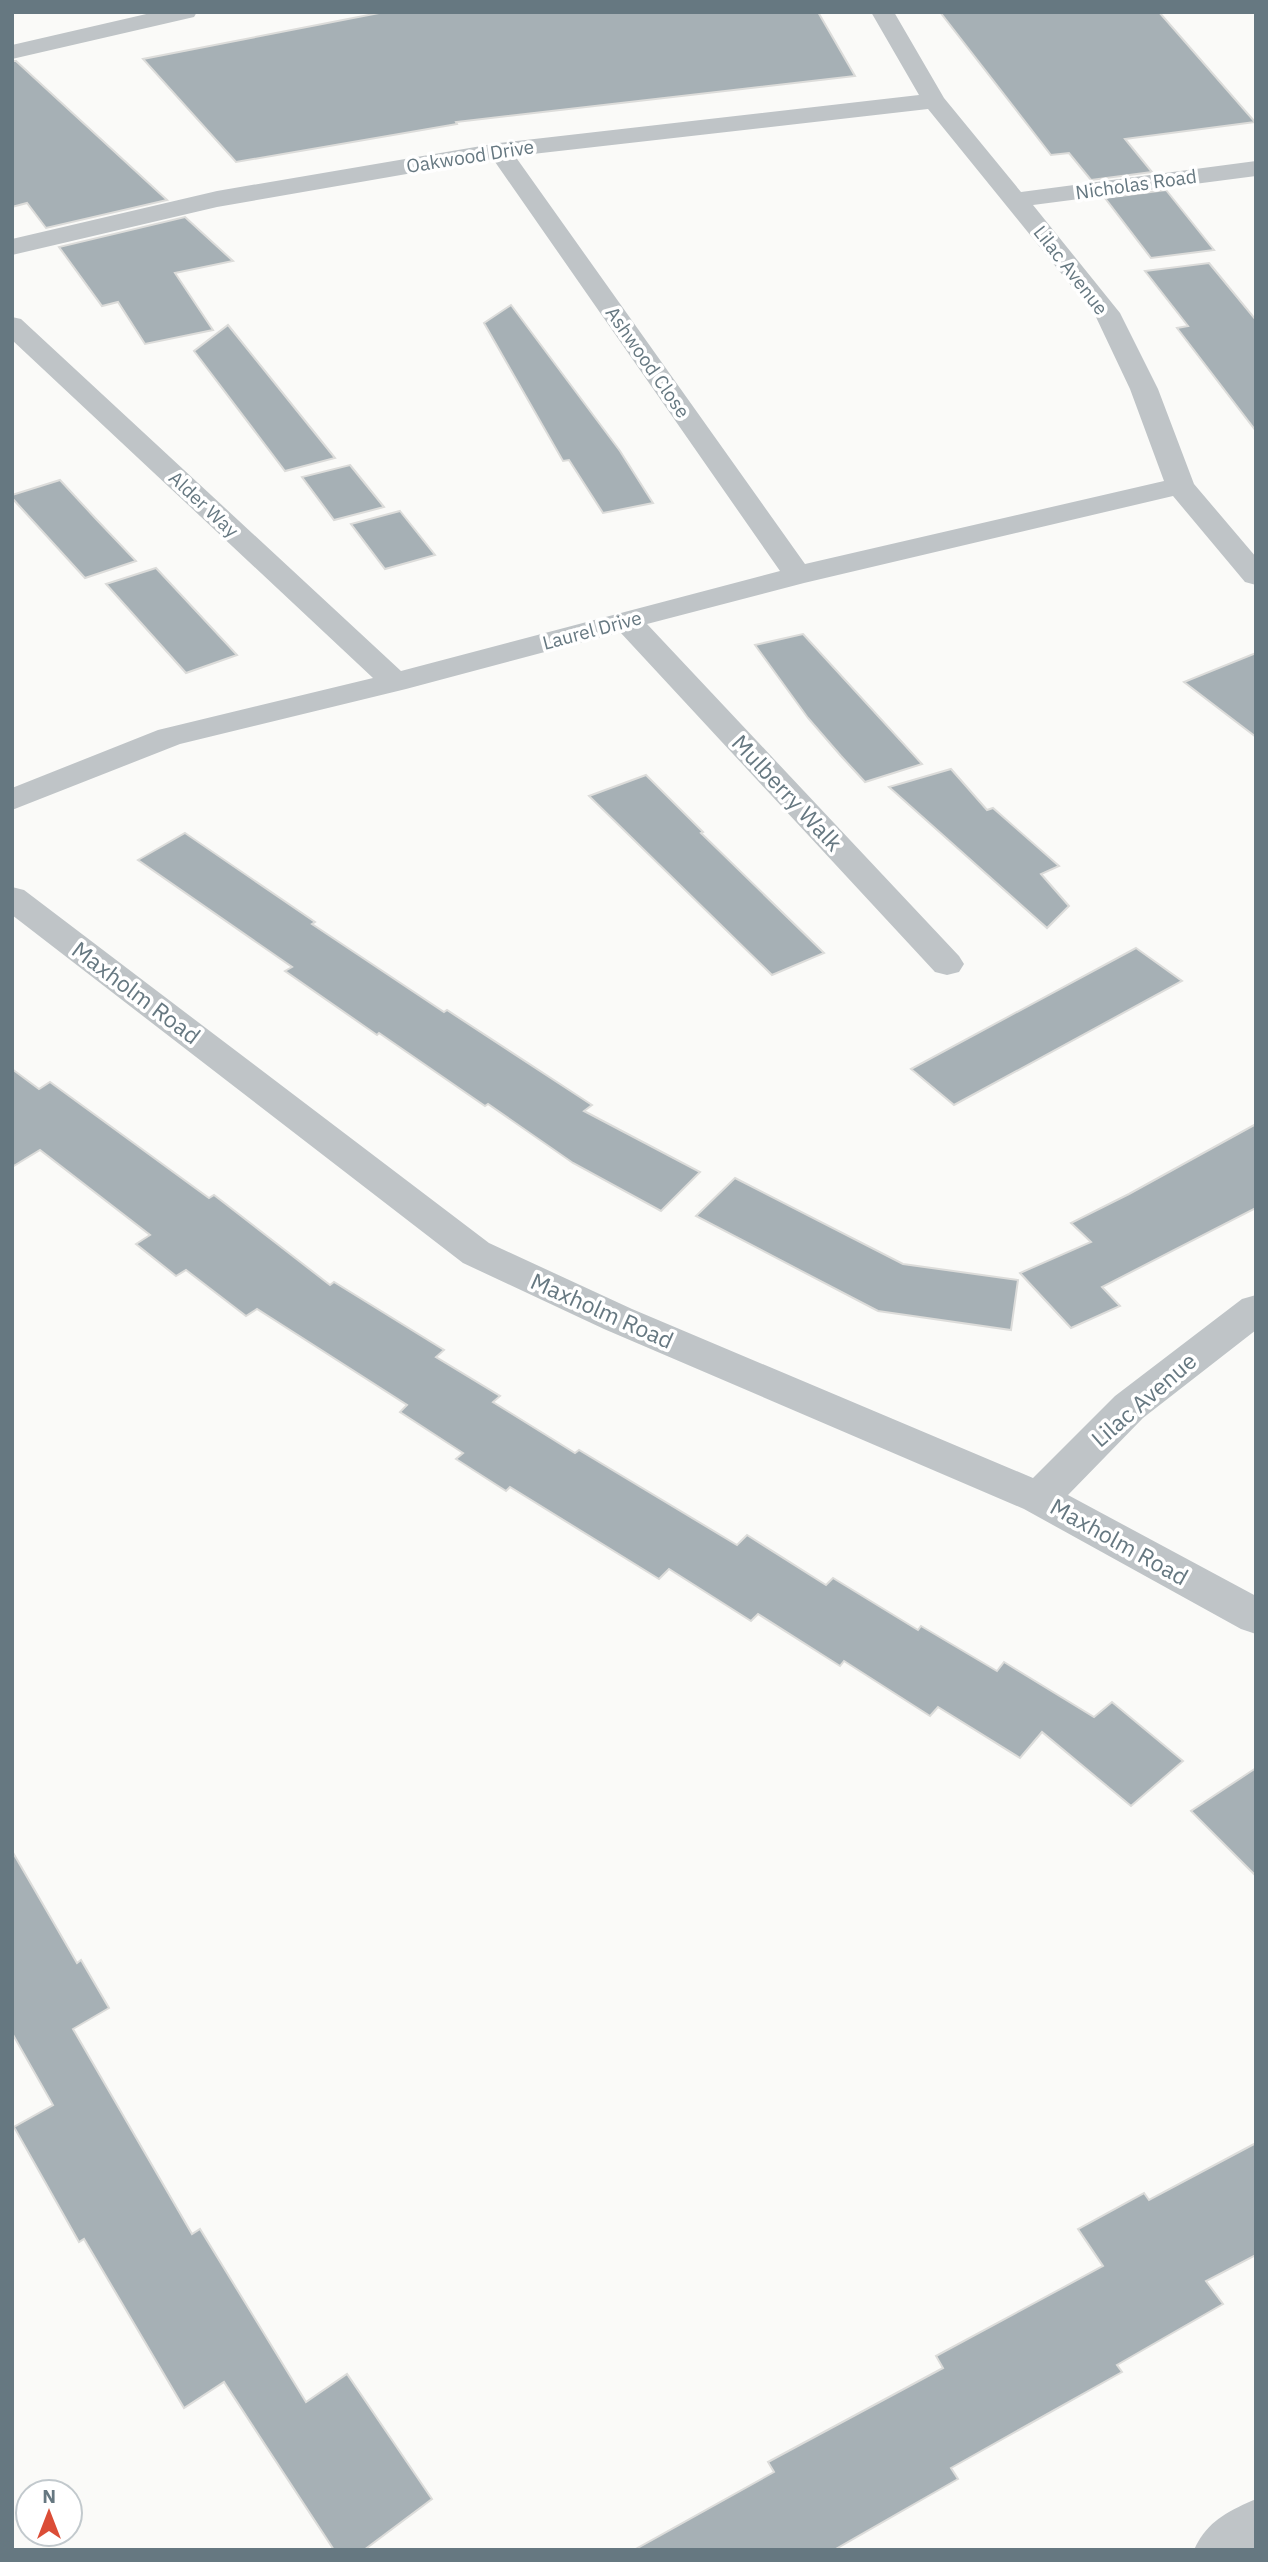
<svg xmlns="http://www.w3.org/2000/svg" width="1268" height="2562" font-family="'IBM Plex Sans',sans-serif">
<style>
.building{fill:#a6b0b5;stroke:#dcdcda;stroke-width:2}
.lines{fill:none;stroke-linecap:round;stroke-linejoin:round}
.street{fill:#bfc4c7;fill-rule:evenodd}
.labels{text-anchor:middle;stroke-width:7;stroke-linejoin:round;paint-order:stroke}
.far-street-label{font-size:19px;fill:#667881;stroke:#fff}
.street-label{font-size:23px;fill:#667881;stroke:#fff}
</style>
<rect width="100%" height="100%" fill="#fafaf8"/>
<g class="building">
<path d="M384 12H818L855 76 456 122 457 124 236 162 143 59Z"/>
<path d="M940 12H1159L1255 122 1125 139 1152 172 1091 180 1069 153 1051 155Z"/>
<path d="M12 61H16L167 200 46 228 27 203 12 207Z"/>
<path d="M1166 190 1214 250 1151 258 1105 198Z"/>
<path d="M185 217 233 261 175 273 213 330 145 344 118 302 102 306 59 247Z"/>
<path d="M1209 263 1256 320V431L1177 328 1188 326 1145 271Z"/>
<path d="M511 305 620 451 653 503 603 513 569 460 563 461 484 323Z"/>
<path d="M228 325 306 422 335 458 285 471 194 351Z"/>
<path d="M350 465 384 507 334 520 302 477Z"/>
<path d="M60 480 96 519 136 561 85 578 12 498V495Z"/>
<path d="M400 511 435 555 385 569 351 524Z"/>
<path d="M156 568 197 612 237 655 186 673 106 584Z"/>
<path d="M803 634 922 764 865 782 841 756 808 718 755 645Z"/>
<path d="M1256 653V737L1184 682Z"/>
<path d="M951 769 987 810 993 808 1059 866 1041 874 1069 906 1047 928 889 787Z"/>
<path d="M646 775 703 832 701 833 824 953 772 975 589 796Z"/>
<path d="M185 833 315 922 312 924 444 1012 447 1010 592 1105 584 1111 700 1172 661 1211 573 1163 488 1104 485 1106 379 1033 377 1035 285 971 292 967 138 860Z"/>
<path d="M1136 948 1182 981 954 1105 911 1069Z"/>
<path d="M12 1069 39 1089 50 1082 209 1198 214 1195 330 1285 334 1282 444 1350 436 1357 500 1396 493 1402 575 1453 579 1450 737 1545 747 1535 826 1585 833 1578 918 1630 921 1626 997 1671 1004 1662 1094 1717 1112 1702 1183 1761 1131 1806 1042 1732 1020 1758 938 1707 930 1716 844 1661 840 1666 758 1614 751 1621 669 1569 659 1579 510 1487 506 1491 456 1459 463 1453 400 1412 407 1405 257 1309 246 1316 186 1270 176 1276 136 1244 150 1235 40 1150 12 1167Z"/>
<path d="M1256 1124V1208L1102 1287 1120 1306 1071 1328 1020 1273 1091 1242 1071 1223 1129 1194Z"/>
<path d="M735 1178 903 1264 1018 1280 1011 1330 878 1311 696 1216Z"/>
<path d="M1256 1768V1876L1191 1811Z"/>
<path d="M12 1851 77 1963 81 1960 109 2008 73 2029 192 2234 200 2229 306 2402 347 2374 432 2499 364 2550H334L224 2382 184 2408 84 2239 79 2242 14 2127 53 2105 12 2033Z"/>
<path d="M1256 2143V2255L1206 2281 1223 2304 1117 2365 1122 2372 951 2468 958 2479 834 2550H634L774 2472 768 2462 943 2368 936 2356 1103 2266 1078 2229 1144 2193 1149 2200Z"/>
</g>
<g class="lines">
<g class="street">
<path d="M155 12H197L194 17 12 59V45Z"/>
<path d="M871 12H894L944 98 1021 192 1256 161V176L1033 205 1120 313 1158 389 1194 484 1256 557V585L1245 582 1173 496 804 583 647 624 959 956 964 964 959 972 947 975 935 972 620 632 406 689 180 744 12 810V788L158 730 373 678 12 340V317L21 319 401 671 780 571 493 159 217 207 12 255V239L217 191 499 143 919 95ZM928 109 1095 315 1130 389 1164 481 805 564 515 156Z"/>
<path d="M12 887 24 890 489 1243 632 1309 1033 1478 1115 1396 1242 1299 1256 1295V1330L1143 1418 1068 1495 1256 1596V1634L1241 1629 1024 1509 604 1329 463 1263 12 915Z"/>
<path d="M1256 2499V2550H1194C1206 2522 1228 2511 1256 2499Z"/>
</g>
</g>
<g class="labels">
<g class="far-street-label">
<text transform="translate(470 156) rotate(-9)" y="7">Oakwood Drive</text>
<text transform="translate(1136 184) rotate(-8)" y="7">Nicholas Road</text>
<text transform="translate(1071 270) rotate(52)" y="7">Lilac Avenue</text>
<text transform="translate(648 362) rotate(55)" y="7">Ashwood Close</text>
<text transform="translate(204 504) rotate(43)" y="7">Alder Way</text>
<text transform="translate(592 630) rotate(-15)" y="7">Laurel Drive</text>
</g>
<g class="street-label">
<text transform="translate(787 793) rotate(47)" y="8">Mulberry Walk</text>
<text transform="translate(136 993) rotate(37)" y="8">Maxholm Road</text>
<text transform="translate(602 1311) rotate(24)" y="8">Maxholm Road</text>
<text transform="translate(1144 1400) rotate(-41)" y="8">Lilac Avenue</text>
<text transform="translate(1119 1542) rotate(29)" y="8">Maxholm Road</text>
</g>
</g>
<rect width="1268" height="2562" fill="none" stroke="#667881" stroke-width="28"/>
<g transform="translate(49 2513)"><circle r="33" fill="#ffffff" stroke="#c2c9cd" stroke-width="2"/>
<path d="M0-5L12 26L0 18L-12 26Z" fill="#db4d37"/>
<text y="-10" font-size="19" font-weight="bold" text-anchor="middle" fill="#667881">N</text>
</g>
</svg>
